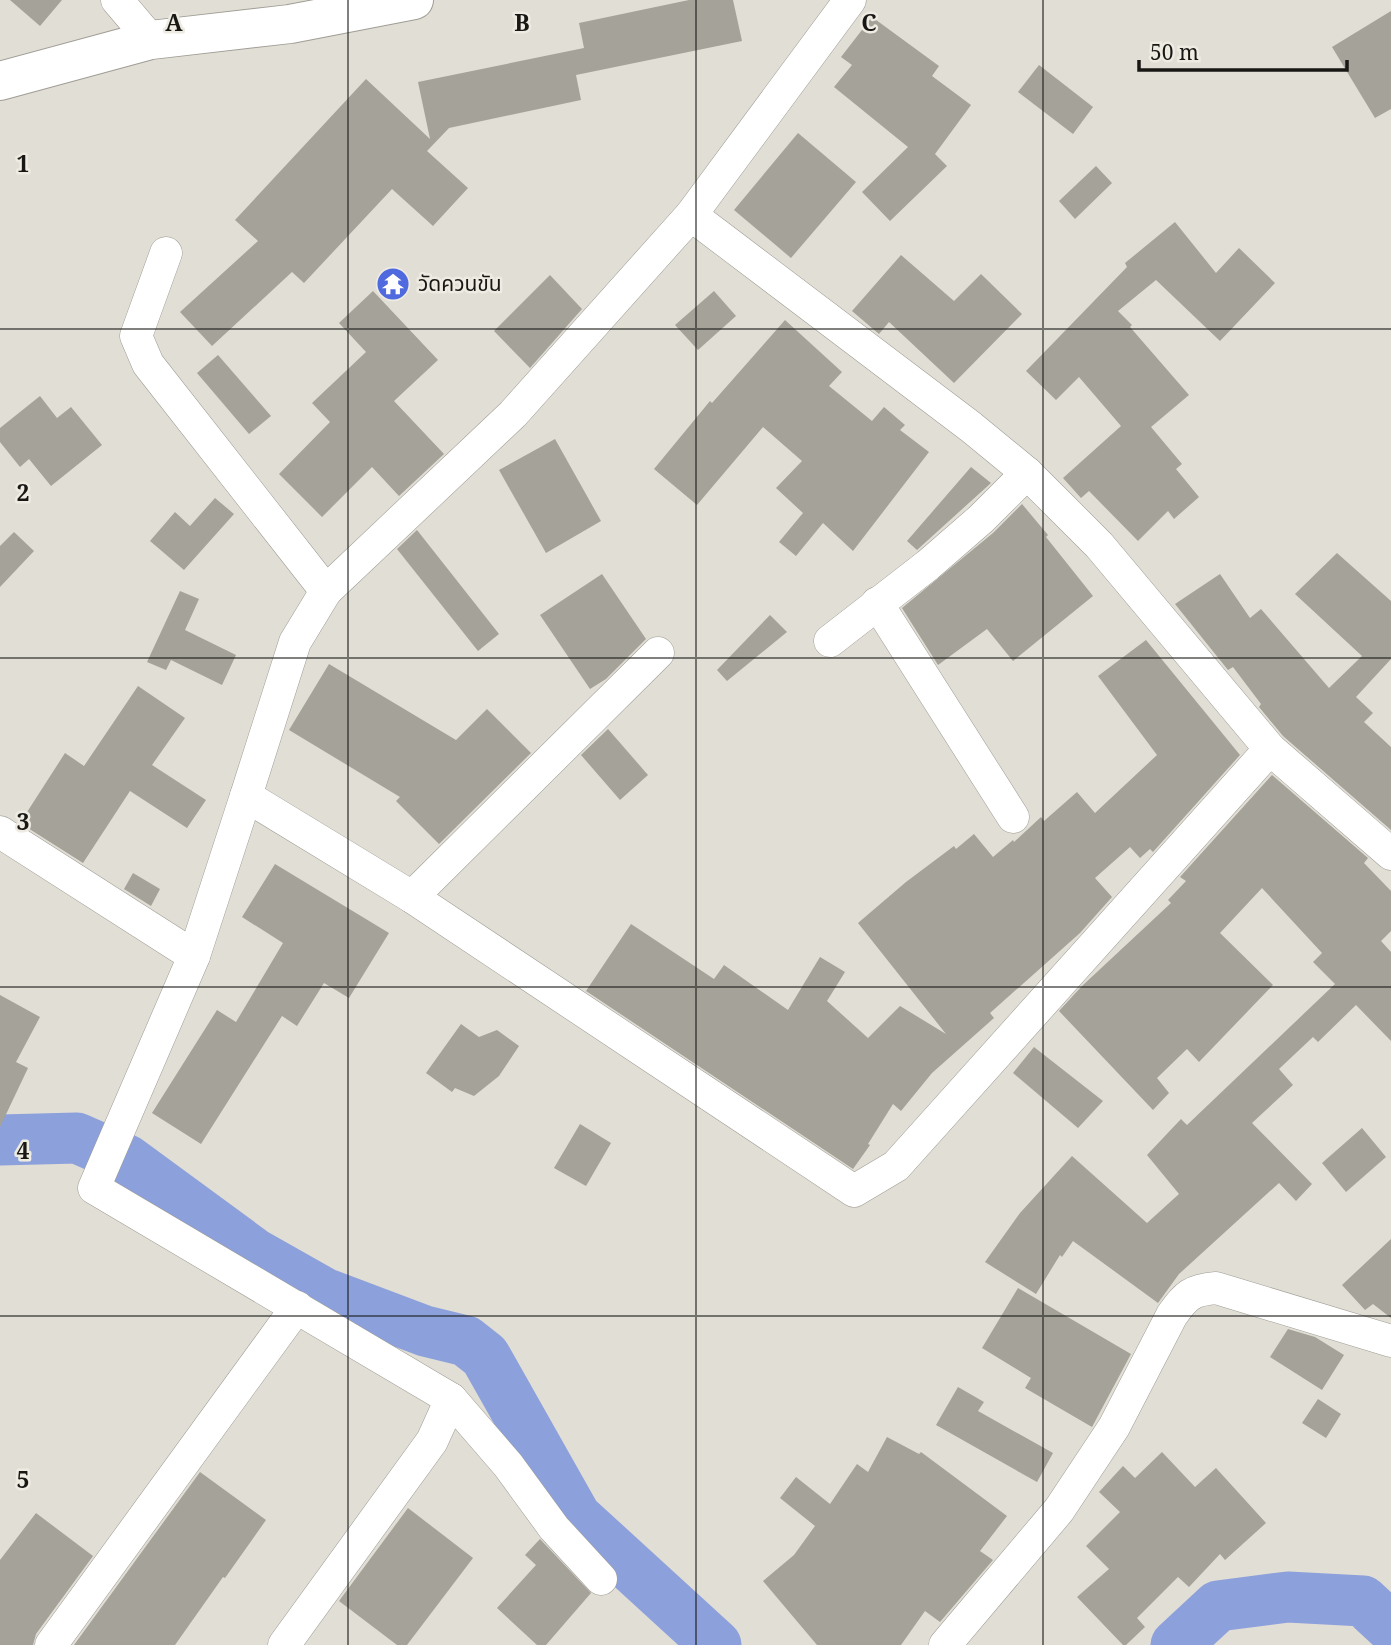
<svg xmlns="http://www.w3.org/2000/svg" width="1391" height="1645" font-family="'Noto Serif','Noto Sans Thai',serif">
<style>
.lines{fill:none;stroke-linecap:round;stroke-linejoin:round}
.river{stroke:#8ca0dc;stroke-width:51}
.building{fill:#a4a299}
.minor-casing{stroke:#9f9d95;stroke-width:33}
.major-casing{stroke:#9f9d95;stroke-width:40}
.minor{stroke:#fff;stroke-width:32}
.major{stroke:#fff;stroke-width:38}
.grid{fill:none;stroke:#181714;stroke-width:2;stroke-opacity:0.55}
.labels{text-anchor:middle;stroke-width:5;stroke-linejoin:round;paint-order:stroke}
.poi-label{font-size:21px;fill:#181714;stroke:#eeebe2;text-anchor:start}
.grid-label{font-size:23px;text-anchor:middle;font-weight:bold;fill:#181714;stroke:#eeebe2;stroke-width:5;stroke-linejoin:round;paint-order:stroke}
</style>
<rect width="100%" height="100%" fill="#e1ded5"/>
<g class="lines">
<g class="river">
<path d="M0 1140 77 1138 127 1160 255 1254 324 1293 425 1331 466 1341 485 1356 576 1517 716 1645"/>
<path d="M1176 1645 1218 1606 1288 1597 1363 1601 1391 1627"/>
</g>
</g>
<g class="building">
<path d="M10 0H62L40 26Z"/>
<path d="M689 0H733L742 41 576 75 581 100 449 128 427 151 468 188 433 226 392 189 304 283 292 272 212 346 180 312 258 241 235 220 366 79 430 139 418 82 584 48 579 23Z"/>
<path d="M1391 11V109L1375 118 1332 47Z"/>
<path d="M872 17 939 66 932 76 971 105 935 154 947 166 890 221 862 192 908 147 834 87 852 65 841 57Z"/>
<path d="M1039 65 1093 107 1073 134 1018 92Z"/>
<path d="M798 133 856 182 791 258 734 210Z"/>
<path d="M1096 166 1112 183 1075 219 1059 201Z"/>
<path d="M1175 222 1216 273 1239 248 1275 283 1220 341 1156 280 1118 311 1132 325 1130 327 1189 395 1151 427 1182 464 1176 469 1199 497 1174 519 1168 511 1138 541 1089 491 1081 498 1063 478 1121 426 1079 377 1056 400 1026 371 1127 267 1125 263Z"/>
<path d="M901 255 954 301 981 274 1022 314 954 383 889 322 879 334 852 311Z"/>
<path d="M550 275 582 309 530 368 494 331Z"/>
<path d="M373 291 438 360 394 401 444 454 399 496 372 467 322 517 279 474 330 422 312 403 366 352 339 323Z"/>
<path d="M714 291 736 316 698 350 675 325Z"/>
<path d="M785 320 842 372 829 386 872 421 884 407 905 425 900 430 929 452 853 551 823 523 796 556 779 542 803 513 776 488 802 461 763 427 697 505 654 469 710 401 712 403Z"/>
<path d="M218 355 271 416 249 434 197 373Z"/>
<path d="M40 396 57 418 71 407 102 445 51 486 29 459 20 467 0 442V428Z"/>
<path d="M555 439 601 521 546 553 499 470Z"/>
<path d="M971 467 991 483 917 550 907 541Z"/>
<path d="M215 498 234 514 184 570 150 541 175 512 190 526Z"/>
<path d="M1022 504 1048 535 1046 537 1093 596 1013 661 987 629 938 665 902 608 993 533Z"/>
<path d="M417 530 499 634 478 651 397 549Z"/>
<path d="M14 532 34 551 0 587V546Z"/>
<path d="M1337 553 1391 601V659L1356 697 1373 713 1364 722 1391 747V830L1283 736 1259 707 1261 704 1233 667 1228 670 1175 604 1220 574 1250 618 1261 609 1329 688 1362 656 1295 594Z"/>
<path d="M602 574 646 639 606 679 590 689 540 615Z"/>
<path d="M180 591 199 599 185 630 236 655 222 685 171 660 166 670 147 662Z"/>
<path d="M770 615 787 632 727 681 717 670Z"/>
<path d="M1146 640 1240 755 1153 852 1150 849 1140 858 1130 847 1095 878 1112 897 1080 933 990 1013 994 1018 932 1073 901 1111 893 1104 868 1144 870 1145 853 1169 586 991 631 924 714 979 724 965 788 1010 820 957 845 972 827 1001 868 1038 900 1006 946 1034 858 923 906 882 954 846 956 849 974 834 993 857 1013 840 1014 842 1041 817 1044 821 1077 792 1095 813 1157 755 1098 676Z"/>
<path d="M329 664 456 740 487 709 531 753 439 844 396 801 400 797 289 730Z"/>
<path d="M138 686 185 718 152 765 206 800 187 828 130 791 83 863 20 823 65 753 84 766Z"/>
<path d="M608 729 648 775 620 800 581 755Z"/>
<path d="M1272 775 1368 858 1364 863 1391 891V931L1381 941 1391 952V1041L1356 1005 1318 1042 1313 1037 1279 1069 1293 1085 1252 1123 1312 1184 1296 1201 1279 1183 1179 1274 1158 1303 1073 1241 1062 1257 1060 1255 1036 1294 985 1262 1020 1213 1072 1156 1147 1223 1179 1194 1147 1155 1181 1119 1187 1125 1335 984 1313 962 1322 953 1262 888 1220 933 1273 985 1199 1062 1187 1049 1157 1078 1169 1093 1153 1110 1059 1011 1082 986 1171 903 1168 900 1186 881 1180 877Z"/>
<path d="M275 864 389 933 349 998 324 983 297 1026 282 1016 201 1144 152 1113 217 1010 236 1022 283 943 242 917Z"/>
<path d="M133 873 160 889 151 906 124 889Z"/>
<path d="M0 995 40 1017 16 1062 28 1068 0 1127Z"/>
<path d="M461 1024 479 1037 497 1030 519 1046 499 1076 474 1096 455 1088 452 1092 426 1073Z"/>
<path d="M1034 1047 1103 1101 1078 1128 1013 1073Z"/>
<path d="M580 1124 611 1143 586 1186 554 1168Z"/>
<path d="M1362 1128 1386 1157 1346 1192 1322 1163Z"/>
<path d="M1391 1239V1318L1373 1304 1365 1310 1342 1285Z"/>
<path d="M1018 1288 1131 1354 1092 1427 1025 1388 1031 1378 982 1348Z"/>
<path d="M1288 1329 1315 1337 1344 1355 1322 1390 1270 1357Z"/>
<path d="M958 1387 984 1402 978 1411 1053 1453 1037 1482 936 1425Z"/>
<path d="M1318 1399 1341 1414 1326 1438 1302 1423Z"/>
<path d="M887 1437 919 1454 921 1452 1007 1516 980 1551 993 1560 940 1622 925 1611 901 1645H817L763 1581 794 1555 815 1526 780 1498 796 1477 830 1504 857 1464 868 1472Z"/>
<path d="M1162 1452 1195 1487 1216 1468 1266 1523 1225 1560 1220 1554 1189 1587 1178 1577 1137 1618 1145 1627 1126 1645H1123L1077 1597 1109 1569 1086 1546 1120 1512 1099 1492 1123 1466 1135 1478Z"/>
<path d="M200 1472 266 1520 225 1578 223 1577 175 1645H74Z"/>
<path d="M408 1508 473 1558 407 1645H397L339 1601Z"/>
<path d="M36 1513 93 1556 36 1634 33 1645H0V1560Z"/>
<path d="M540 1539 591 1593 546 1645H537L497 1608 536 1565 525 1555Z"/>
</g>
<g class="lines">
<defs>
<g id="minor">
<path d="M117 0 151 40"/>
<path d="M691 215 971 427 1027 473 1099 545 1270 749 1391 854"/>
<path d="M166 253 136 336 148 364 326 591"/>
<path d="M877 603 1013 817"/>
<path d="M830 641 928 565 981 519 1027 473"/>
<path d="M246 796 295 642 326 591 513 414 691 215 850 0"/>
<path d="M0 832 194 956"/>
<path d="M412 897 658 653"/>
<path d="M601 1579 554 1528 508 1465 451 1399 94 1188 194 956 246 796 412 897 854 1191 896 1166 1270 749"/>
<path d="M51 1645 297 1307"/>
<path d="M284 1645 432 1441 451 1399"/>
<path d="M945 1645 1059 1510 1114 1427 1172 1315C1186 1295 1192 1290 1216 1288L1391 1341"/>
</g>
<path id="major" d="M0 81 151 40 290 24 414 0"/>
</defs>
<use href="#minor" class="minor-casing"/>
<use href="#major" class="major-casing"/>
<use href="#minor" class="minor"/>
<use href="#major" class="major"/>
</g>
<path class="grid" d="M348 0V1645M696 0V1645M1043 0V1645M0 329H1391M0 658H1391M0 987H1391M0 1316H1391"/>
<defs>
<symbol id="temple-disc" viewBox="-11 -11 22 22"><circle r="9.5" fill="#4f69de" stroke="#eeebe2"/><path d="M0-6L5-2H3V0L6.5 2.5H4V6H1.5V3h-3V6H-4V2.5H-6.5L-3 0V-2H-5Z" fill="#fff"/></symbol>
</defs>
<g fill-rule="evenodd">
<use href="#temple-disc" x="374" y="265" width="38" height="38"/>
</g>
<g class="labels">
<g class="poi-label">
<text x="418" y="291">วัดควนขัน</text>
</g>
</g>
<g class="grid-label">
<text x="174" y="31">A</text>
<text x="522" y="31">B</text>
<text x="869" y="31">C</text>
<text x="23" y="172">1</text>
<text x="23" y="501">2</text>
<text x="23" y="830">3</text>
<text x="23" y="1159">4</text>
<text x="23" y="1488">5</text>
</g>
<path d="M1139 60v10h208v-10" fill="none" stroke="#181714" stroke-width="3.5"/>
<text x="1150" y="60" font-size="21" fill="#181714" stroke="#eeebe2" stroke-width="5" paint-order="stroke">50 m</text>
</svg>
